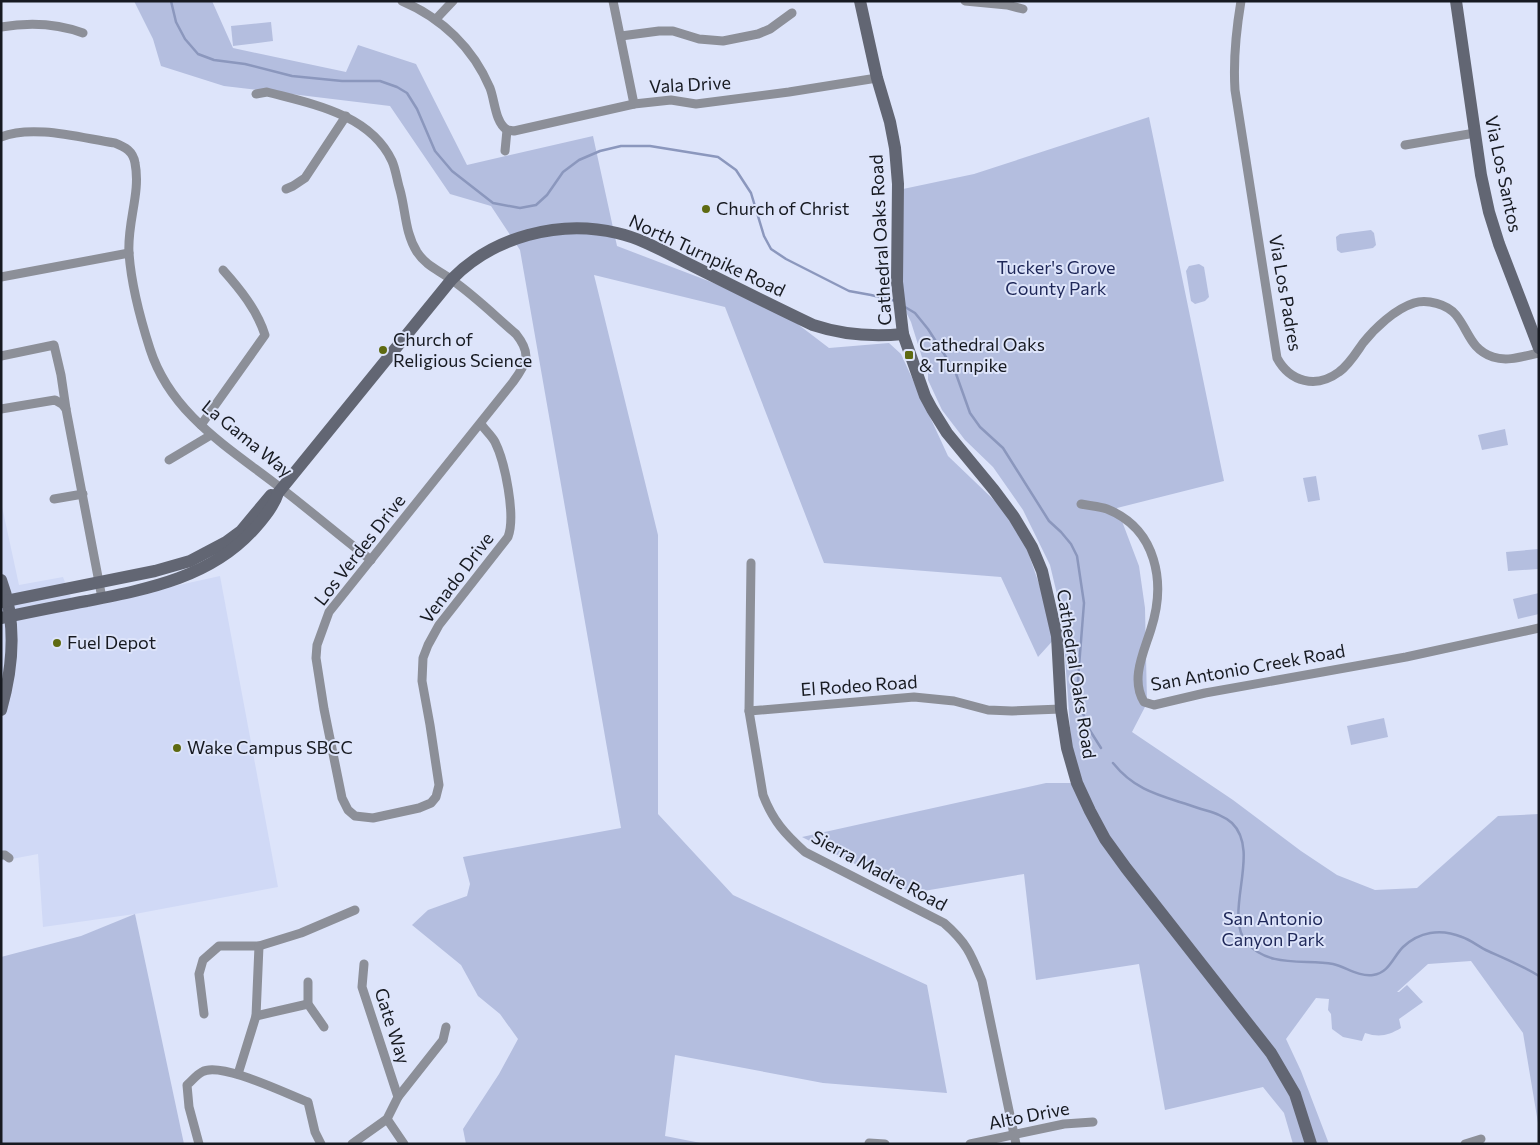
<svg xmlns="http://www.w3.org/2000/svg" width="1540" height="1145" font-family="Commissioner,sans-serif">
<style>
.built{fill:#d0d9f6}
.green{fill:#b4bedf}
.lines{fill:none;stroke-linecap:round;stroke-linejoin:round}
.stream{stroke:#8b97bd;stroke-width:2.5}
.street{stroke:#8c8f98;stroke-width:9}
.secondary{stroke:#626673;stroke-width:12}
.poi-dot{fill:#5e6a11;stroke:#dde4fa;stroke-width:2}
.labels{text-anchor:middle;stroke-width:4;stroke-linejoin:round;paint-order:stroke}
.street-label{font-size:18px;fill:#171a21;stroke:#dde4fa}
.poi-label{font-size:18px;fill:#171a21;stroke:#dde4fa;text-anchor:start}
.park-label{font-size:18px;fill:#1e2758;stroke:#dde4fa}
</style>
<rect width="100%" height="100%" fill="#dde4fa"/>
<path class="built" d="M1 502 19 585 63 577 75 608 220 576 278 887 135 914 43 927 38 854 1 861Z"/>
<g class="green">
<path d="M134 1H212L233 48 346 72 358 45 416 64 467 165 593 136 617 246 774 306 829 348 889 343 901 354 948 456 1018 523 1057 636 1038 657 1001 577 824 563 725 307 594 275 658 535V814L733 895 927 985 947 1093 823 1083 675 1055 665 1136 706 1144H466L463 1129 499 1074 518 1039 500 1014 478 996 461 965 412 925 428 910 467 896 470 884 463 857 621 828 520 250 491 206 450 194 390 106 224 86 161 66 153 39Z"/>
<path d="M271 22 273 41 233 46 231 26Z"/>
<path d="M1149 117 1224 481 1117 508 1139 566 1145 608 1147 703 1132 732 1233 800 1301 851 1337 875 1375 890 1417 888 1498 816 1539 814V1129L1523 1033 1471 961 1428 964 1397 992H1399L1407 985 1423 1002 1399 1019 1401 1028C1389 1035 1380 1038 1365 1033L1362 1041 1343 1037 1332 1029 1331 1014 1328 1010 1329 999 1316 998 1286 1039 1301 1071 1329 1144H1293L1284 1113 1263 1087 1165 1110 1139 964 1036 980 1024 874 912 893 802 837 1046 783H1074L1062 615 1050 565 1023 510 993 467 965 440 942 410 928 380V369L930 368 925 367 911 322 903 306V189L974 174Z"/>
<path d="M1371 230 1374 233 1376 245 1373 248 1341 253 1337 250 1336 237 1340 234Z"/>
<path d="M1199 264 1204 267 1209 297 1205 301 1195 304 1191 301 1186 271 1189 266Z"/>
<path d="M1505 429 1508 445 1482 450 1478 435Z"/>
<path d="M1316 476 1320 500 1308 502 1303 478Z"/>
<path d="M1539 549V569L1508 571 1506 552Z"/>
<path d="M1539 593V614L1518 619 1513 599Z"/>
<path d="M1384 718 1388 737 1351 745 1347 726Z"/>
<path d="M135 914 184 1144H1V957L81 936Z"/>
</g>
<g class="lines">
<g class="stream">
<path d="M171 1 176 22 185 39 198 54 214 60 245 64 292 76 342 81H380L397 87 407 93 417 109 435 151 452 171 493 203 520 208 536 205 547 195 563 172 579 160 600 151 621 146H650L718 157 736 170 751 193 764 236 771 249 786 259 849 291 871 295 896 301"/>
<path d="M905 307 915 313 928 329 955 371 970 413 980 427 1003 448 1049 521 1061 532 1071 544 1077 556 1084 603 1078 679 1079 703 1089 729 1101 748"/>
<path d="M1113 763C1137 793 1164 796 1198 808 1210 812 1222 814 1232 823 1262 852 1222 915 1247 943 1269 968 1305 959 1333 964 1346 967 1359 977 1373 975 1389 973 1393 957 1403 947 1419 932 1440 928 1462 937 1471 940 1479 947 1488 951 1506 959 1523 966 1539 976"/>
</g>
<g class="street">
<path d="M402 1C442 18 473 48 490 88 495 101 495 122 507 130"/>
<path d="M613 1 634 104"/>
<path d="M965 1 1007 5 1023 9"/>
<path d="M1241 1C1236 31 1233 59 1235 90L1277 358C1290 382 1316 389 1339 372 1349 365 1356 353 1363 343 1375 328 1395 309 1414 303 1427 299 1447 304 1456 315 1469 331 1470 349 1493 357 1508 362 1524 356 1539 353"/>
<path d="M436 19 453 1"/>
<path d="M1 27C30 22 56 23 83 33"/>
<path d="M621 36 659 31H673L699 39 723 41 758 34 770 29 792 13"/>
<path d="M256 94 267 92C312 104 370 114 392 161 396 170 397 181 400 190 406 212 405 233 417 252 427 267 439 270 452 280 475 296 495 316 516 334 532 354 527 363 513 382L329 612 317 645 316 658 324 709 342 798 348 810 355 816 373 818 419 808 431 803 436 797 439 785 430 725 422 681 423 658 428 645 439 625 508 537C516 516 505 462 495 442 492 436 485 430 481 424"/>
<path d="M507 130 514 131 634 104 671 100 696 104 789 92 877 78"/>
<path d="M1 137C33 124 81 138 115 143 125 147 133 151 135 163 141 193 127 222 129 253 131 282 141 321 150 349 171 415 231 449 282 489 312 512 341 537 371 560"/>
<path d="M1405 145 1475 133"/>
<path d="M505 151 507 130"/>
<path d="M286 189 293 186 305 178 346 116"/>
<path d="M1 277 129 253"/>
<path d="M1 356 54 345 61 375 66 409"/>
<path d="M1 409 55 400 62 404 66 409 102 598"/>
<path d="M201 425 265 335C257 310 240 289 223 270"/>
<path d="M169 460 211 435"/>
<path d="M54 499 83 494"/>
<path d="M1081 504C1090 506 1099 506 1107 509 1157 529 1166 583 1151 629 1144 652 1130 679 1144 702L1154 705 1205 693 1406 657 1539 628"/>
<path d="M751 563 749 711 763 795C773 821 785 834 805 852L944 923C967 943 971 954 982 981L1016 1144"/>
<path d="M749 711 914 697 954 701 988 710 1012 711 1061 709"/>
<path d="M1 855H5L9 858"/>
<path d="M364 964 362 987 398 1097"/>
<path d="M308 982V1004L324 1027"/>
<path d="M204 1014 199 974 203 960 219 946H259L301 933 355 910"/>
<path d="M256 1016 308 1004"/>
<path d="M238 1074 256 1016 259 946"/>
<path d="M387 1119 404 1144"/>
<path d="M869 1143 885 1144"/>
<path d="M199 1144 189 1107 187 1085C192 1081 196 1075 202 1072 220 1061 287 1094 308 1102L315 1132 321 1144"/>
<path d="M352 1144 387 1119 398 1097 443 1040 446 1027"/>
<path d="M970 1144 1064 1124 1093 1122"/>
<path d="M1465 1144 1481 1139"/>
</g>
<g class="secondary">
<path d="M860 1 877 78 890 122 895 148 898 184 897 282 903 334 925 396 932 409 947 433 994 490 1014 517 1032 547 1042 571 1057 636 1061 709 1067 748 1077 783 1090 811 1105 839 1126 868 1271 1053 1295 1094 1311 1144"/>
<path d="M1456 1 1481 175 1489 212 1499 244 1539 348"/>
<path d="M1 580C17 622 13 668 1 710"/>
<path d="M1 602 155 571 190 561 226 542 241 531 271 495"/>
<path d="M1 618C30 612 59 606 87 601 149 589 212 577 255 528 264 518 274 506 278 493L452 279C493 237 559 219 617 233 644 239 668 254 693 266 733 286 773 306 813 325 843 335 872 337 903 334"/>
</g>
</g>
<g class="poi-dot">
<circle cx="706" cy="209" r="5"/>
<circle cx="383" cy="350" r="5"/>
<rect x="904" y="350" width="10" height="10" rx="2.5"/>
<circle cx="57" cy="643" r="5"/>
<circle cx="177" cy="748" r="5"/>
</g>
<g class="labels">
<g class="street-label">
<text transform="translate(690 85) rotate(-3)" y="6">Vala Drive</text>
<text transform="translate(1503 174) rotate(78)" y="6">Via Los Santos</text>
<text transform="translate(881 240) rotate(-93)" y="6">Cathedral Oaks Road</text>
<text transform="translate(707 256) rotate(25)" y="6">North Turnpike Road</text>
<text transform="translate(1285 293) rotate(80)" y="6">Via Los Padres</text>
<text transform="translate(247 439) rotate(39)" y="6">La Gama Way</text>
<text transform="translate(360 550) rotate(-52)" y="6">Los Verdes Drive</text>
<text transform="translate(457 578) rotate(-53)" y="6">Venado Drive</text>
<text transform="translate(1248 668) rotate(-10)" y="6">San Antonio Creek Road</text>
<text transform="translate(1076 674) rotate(81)" y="6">Cathedral Oaks Road</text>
<text transform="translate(859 686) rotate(-4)" y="6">El Rodeo Road</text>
<text transform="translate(879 871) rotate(28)" y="6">Sierra Madre Road</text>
<text transform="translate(392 1026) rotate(72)" y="6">Gate Way</text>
<text transform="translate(1029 1116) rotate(-11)" y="6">Alto Drive</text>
</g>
<g class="poi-label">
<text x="716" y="215">Church of Christ</text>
<text x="393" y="346">Church of<tspan x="393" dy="21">Religious Science</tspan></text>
<text x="919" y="351">Cathedral Oaks<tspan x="919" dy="21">&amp; Turnpike</tspan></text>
<text x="67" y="649">Fuel Depot</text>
<text x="187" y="754">Wake Campus SBCC</text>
</g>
<g class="park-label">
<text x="1056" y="274">Tucker's Grove<tspan x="1056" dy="21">County Park</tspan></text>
<text x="1273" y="925">San Antonio<tspan x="1273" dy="21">Canyon Park</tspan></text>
</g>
</g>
<rect width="1540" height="1145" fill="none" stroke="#171a21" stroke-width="5"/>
</svg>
